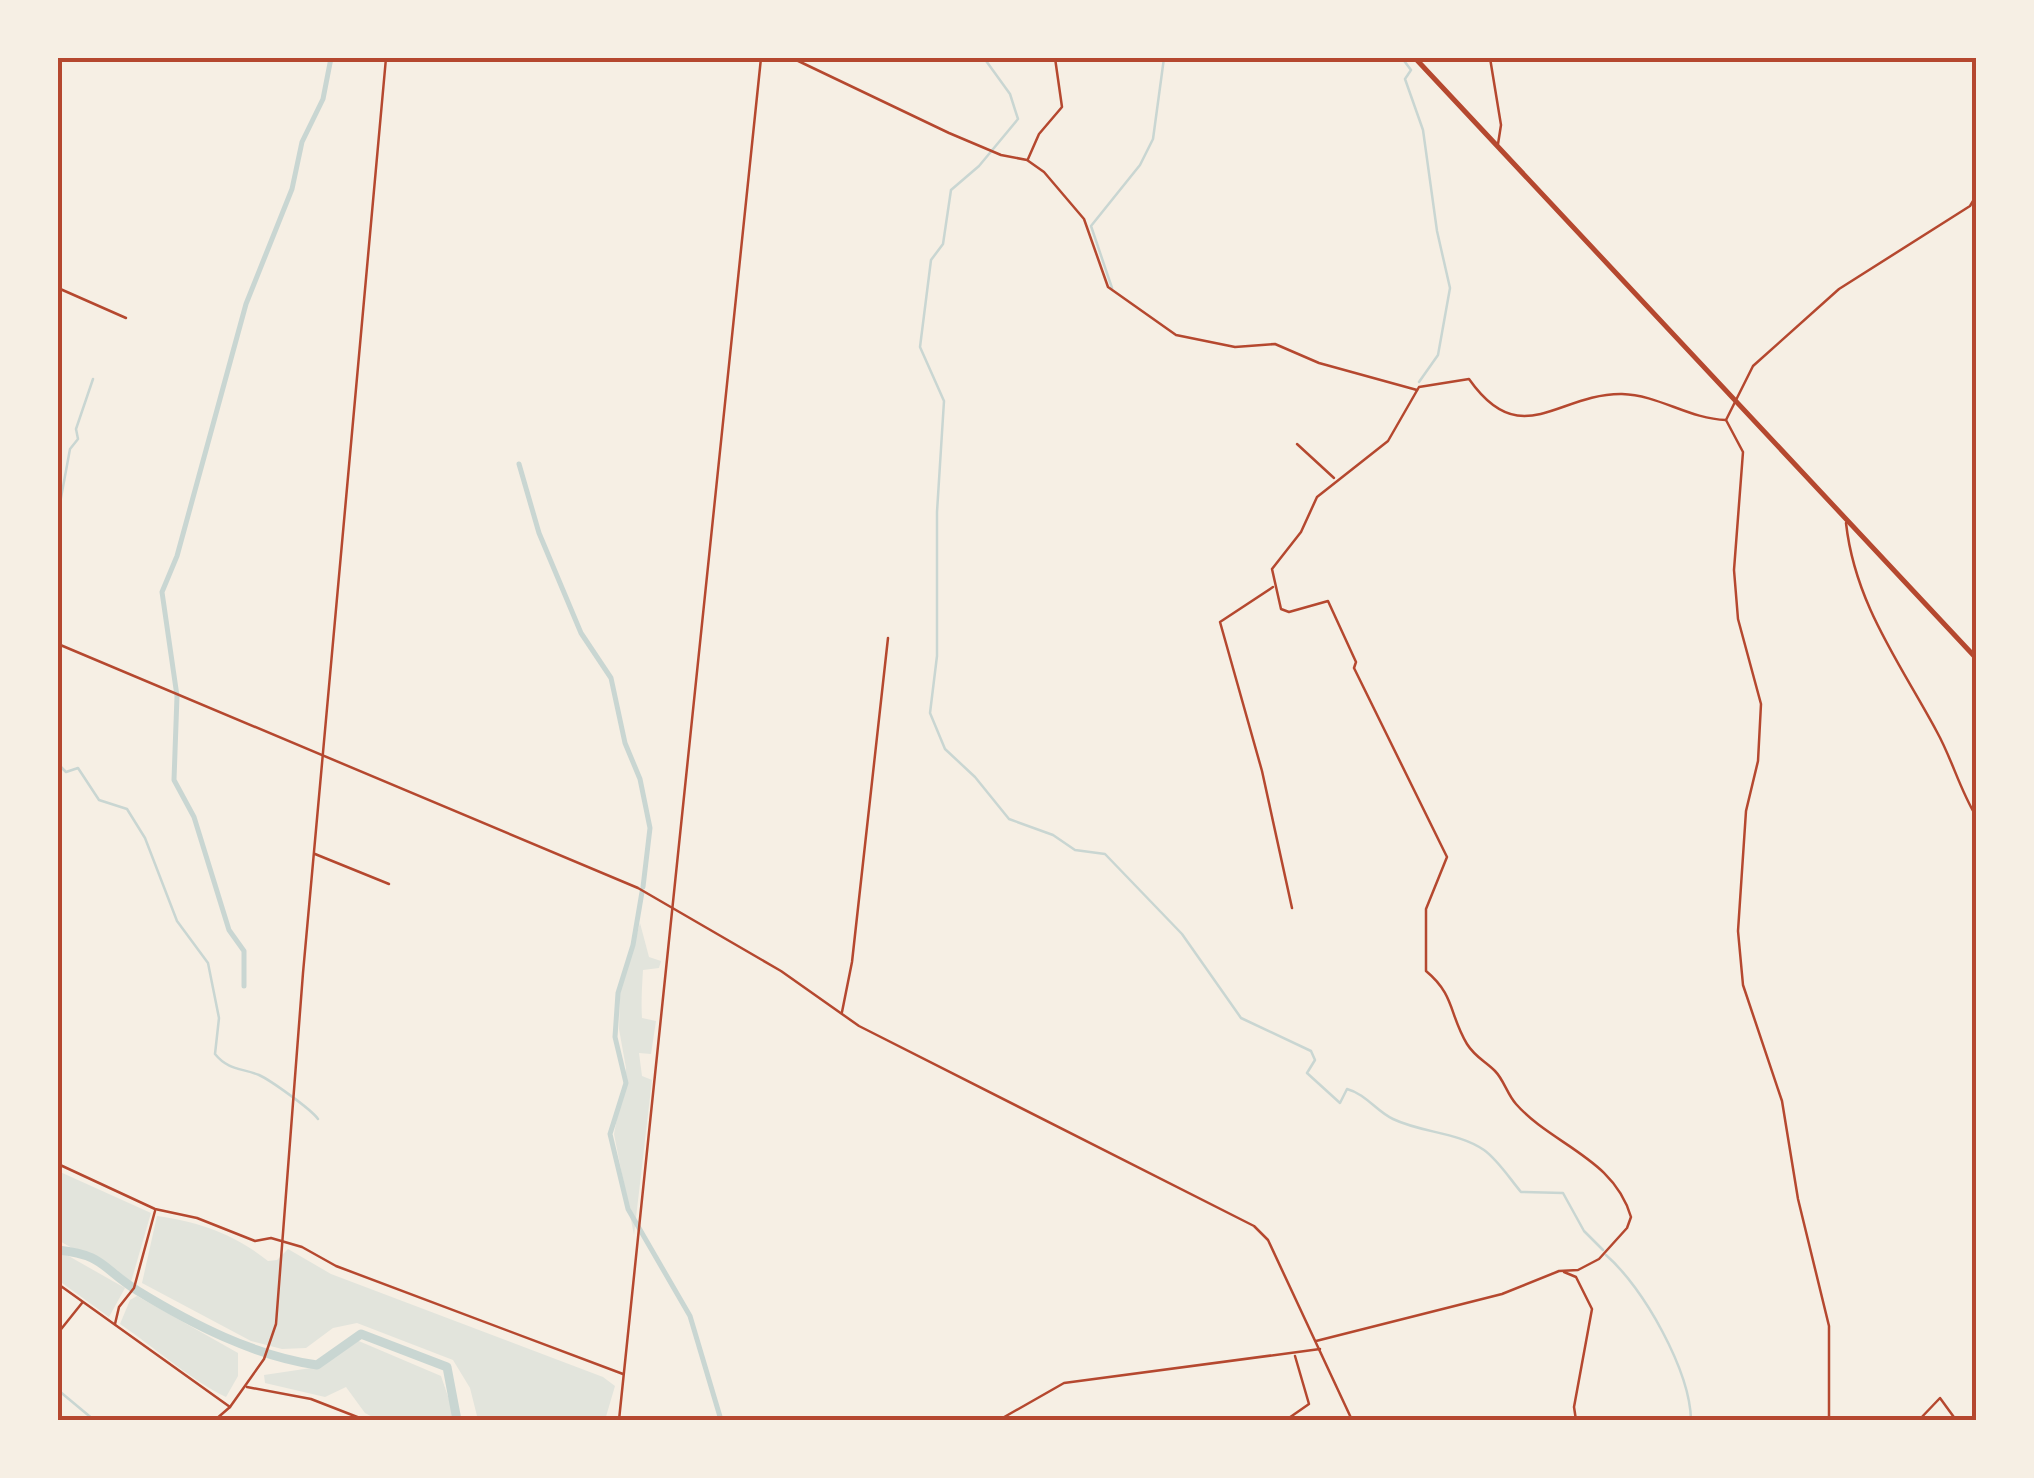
<svg xmlns="http://www.w3.org/2000/svg" width="2034" height="1478" font-family="Quicksand,sans-serif">
<style>
.green{fill:#e2e4dc}
.lines{fill:none;stroke-linecap:round;stroke-linejoin:round}
.stream{stroke:#c9d6d2;stroke-width:2.5}
.canal{stroke:#c9d6d2;stroke-width:5}
.river{stroke:#c9d6d2;stroke-width:9}
.minor{stroke:#b5482f;stroke-width:2.5}
.primary{stroke:#b5482f;stroke-width:5}
.neatline{fill:none;stroke:#b5482f;stroke-width:4}
</style>
<rect width="100%" height="100%" fill="#f6efe4"/>
<g class="green">
<path d="M640 923 649 957 661 961 659 968 643 970C642 986 641 1004 642 1018L656 1021 651 1054 639 1053 642 1076 652 1080 634 1235 614 1134 626 1068 619 1029 620 993Z"/>
<path d="M58 1171 151 1213 131 1282 58 1240Z"/>
<path d="M157 1216C200 1222 234 1234 268 1261L277 1260 288 1249 331 1274 603 1377 615 1386 605 1420H478L470 1388 453 1360 357 1323 333 1328 306 1348 282 1349 251 1341 142 1283Z"/>
<path d="M58 1250 125 1288 109 1317 58 1280Z"/>
<path d="M137 1296 238 1353V1376L226 1397C191 1380 154 1347 120 1324L130 1300Z"/>
<path d="M354 1339 441 1376 456 1420H378L365 1413 346 1387 325 1397 265 1383 264 1375 311 1368Z"/>
</g>
<g class="lines">
<g class="stream">
<path d="M984 58 1010 94 1018 119 979 166 951 190 943 244 931 260 920 347 944 401 937 512V656L930 713 945 749 975 777 1009 819 1053 835 1075 850 1105 854 1182 934 1241 1018 1311 1051 1315 1060 1307 1073 1340 1103 1347 1089C1366 1094 1376 1111 1393 1119 1422 1133 1458 1132 1484 1150 1498 1160 1510 1179 1521 1192L1563 1193 1584 1231 1603 1250"/>
<path d="M1402 58 1411 70 1405 79 1423 130 1437 231 1450 288 1438 355 1419 382"/>
<path d="M1112 288 1091 226 1140 165 1153 139 1164 58"/>
<path d="M58 514 70 449 78 439 76 429 93 379"/>
<path d="M58 764 66 772 78 768 99 800 127 809 145 838 177 921 208 963 219 1018 215 1054C228 1070 241 1068 259 1075 270 1080 311 1109 318 1119"/>
<path d="M1606 1255C1644 1288 1690 1371 1691 1420"/>
<path d="M58 1390 94 1420"/>
</g>
<g class="canal">
<path d="M519 464 539 533 581 633 611 678 625 743 640 779 650 828 643 887"/>
<path d="M642 892 633 945 618 993 615 1037 626 1083 610 1134 628 1209 690 1316 721 1420"/>
<path d="M244 986V951L229 930 194 817 174 780 177 696 162 592 177 556 246 304 292 189 302 142 323 99 331 58"/>
</g>
<path class="river" d="M58 1250C105 1255 101 1268 138 1291 192 1324 254 1356 317 1365L361 1334 447 1367 457 1420"/>
<g class="minor">
<path d="M792 58 949 133 1001 155 1027 160 1044 172 1084 219 1108 287 1176 335 1235 347 1275 344 1319 363 1417 390"/>
<path d="M1490 58 1501 125 1498 144"/>
<path d="M1028 159 1039 134 1062 107 1055 58"/>
<path d="M58 288 126 318"/>
<path d="M1297 444 1334 478"/>
<path d="M1846 523C1855 604 1900 663 1937 732 1952 759 1960 790 1976 816"/>
<path d="M1273 587 1220 622 1262 771 1292 908"/>
<path d="M58 644 638 888 781 971 859 1026 1254 1226 1268 1240 1352 1420"/>
<path d="M315 854 389 884"/>
<path d="M842 1012 852 962 888 638"/>
<path d="M58 1164 155 1209 197 1218 255 1241 271 1238 302 1247 336 1266 623 1374"/>
<path d="M1564 1272 1576 1277 1592 1309 1574 1407 1576 1420"/>
<path d="M58 1284 230 1407 215 1420"/>
<path d="M115 1324 119 1307 134 1288 155 1211"/>
<path d="M58 1333 82 1303"/>
<path d="M1316 1341 1502 1294 1559 1271 1578 1270 1599 1259 1627 1228 1631 1217C1614 1158 1552 1145 1516 1104 1507 1094 1504 1080 1495 1071 1485 1061 1475 1057 1467 1044 1449 1014 1455 995 1426 971V909L1447 857 1354 668 1356 662 1328 601 1289 612 1281 609 1272 569 1301 532 1317 497 1388 441 1419 387 1469 379C1521 453 1558 393 1622 394 1659 395 1689 419 1726 420"/>
<path d="M247 1387 311 1399 365 1420"/>
<path d="M230 1407 264 1359 276 1324 303 973 386 58"/>
<path d="M619 1420 761 58"/>
<path d="M999 1420 1064 1383 1320 1349"/>
<path d="M1286 1420 1309 1404 1295 1356"/>
<path d="M1829 1420V1326L1798 1199 1782 1101 1743 985 1738 931 1746 811 1758 761 1761 704 1738 619 1734 570 1743 452 1726 420 1753 366 1839 289 1970 206 1976 196"/>
<path d="M1919 1420 1940 1398 1956 1420"/>
</g>
<path class="primary" d="M1415 58 1976 658"/>
</g>
<rect width="2034" height="1478" fill="none" stroke="#f6efe4" stroke-width="120"/>
<rect x="60" y="60" width="1914" height="1358" class="neatline"/>
</svg>
